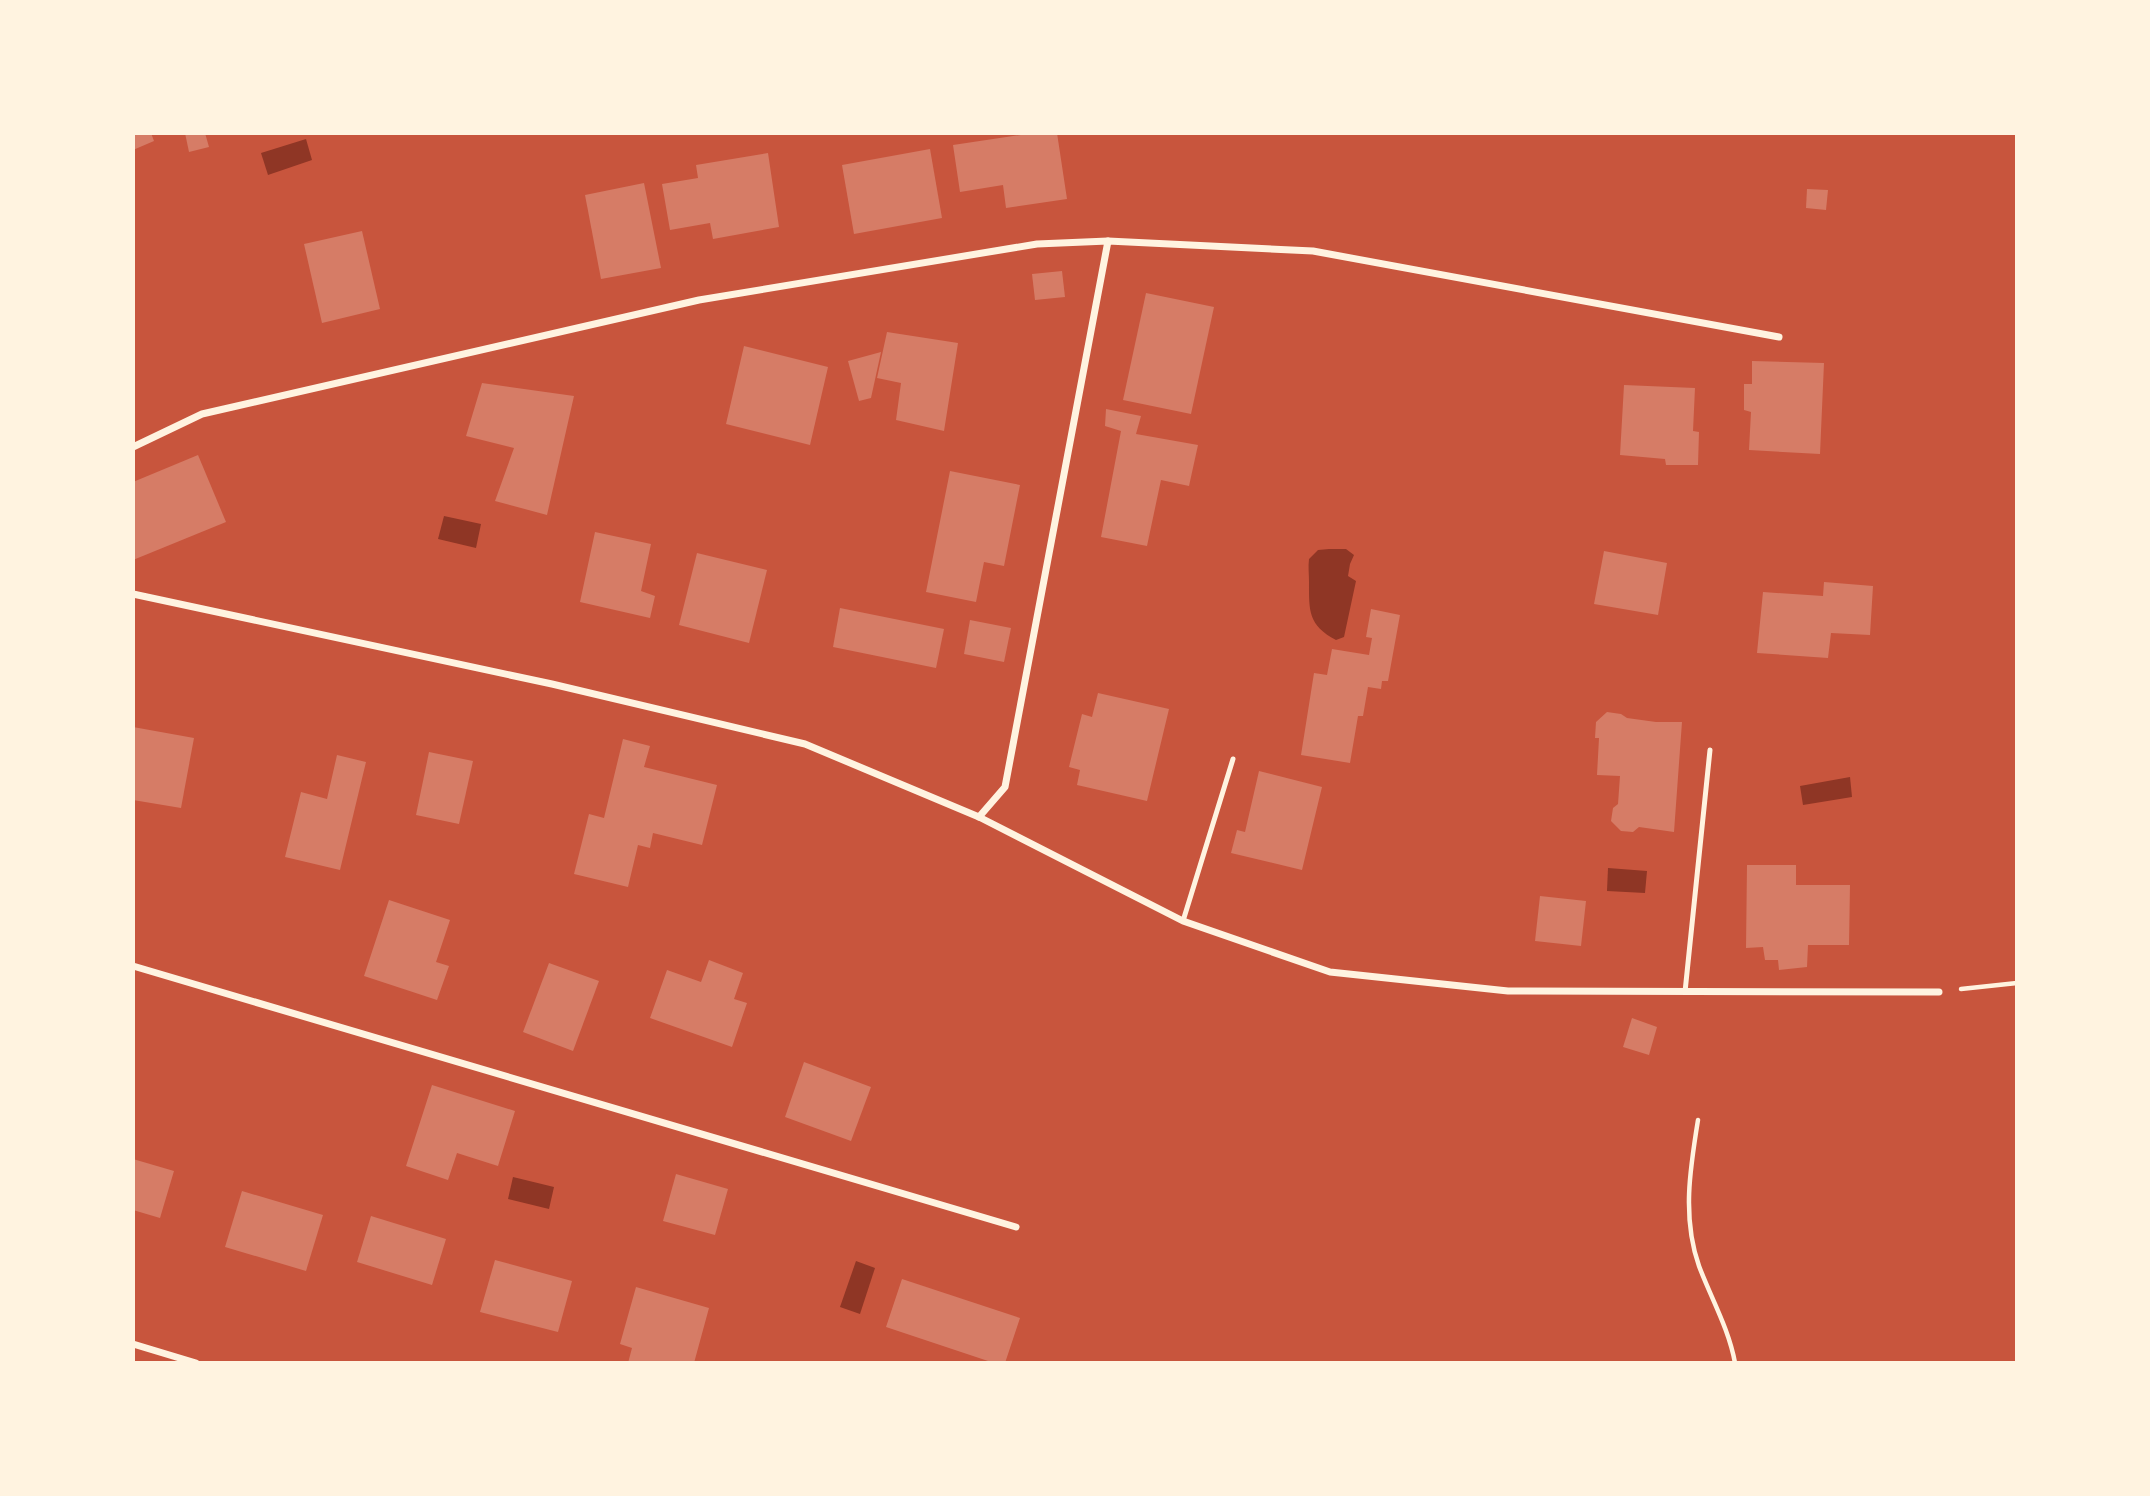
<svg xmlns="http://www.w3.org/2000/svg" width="2150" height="1496" font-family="'Source Sans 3',sans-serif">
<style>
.water{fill:#8f3625}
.building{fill:#d67c66}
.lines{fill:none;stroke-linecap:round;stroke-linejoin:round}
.path{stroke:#fff3e0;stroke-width:4.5}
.service{stroke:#fff3e0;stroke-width:5}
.minor{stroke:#fff3e0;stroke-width:7}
</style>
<rect width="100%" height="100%" fill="#c8553d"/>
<g class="water">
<path d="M306 139 312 160 268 175 261 153Z"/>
<path d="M444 516 481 524 476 548 438 539Z"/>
<path d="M1329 549H1346L1354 555 1350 564 1348 576 1356 581 1344 637 1336 640C1308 625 1309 611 1309 582 1309 574 1308 567 1309 559L1318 550Z"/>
<path d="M1850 777 1852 797 1803 805 1800 786Z"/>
<path d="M1608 868 1647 871 1645 893 1607 891Z"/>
<path d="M513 1177 554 1187 549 1209 508 1199Z"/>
<path d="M856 1261 875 1268 860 1314 840 1307Z"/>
</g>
<g class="building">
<path d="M133 133H151L154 141 133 150Z"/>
<path d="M185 133H205L209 147 189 152Z"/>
<path d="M1034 133H1057L1067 199 1006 208 1003 185 960 192 953 145Z"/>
<path d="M930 149 942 218 854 234 842 165Z"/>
<path d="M768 153 779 227 713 239 710 223 670 230 662 184 698 178 696 165Z"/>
<path d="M644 183 661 268 601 279 585 195Z"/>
<path d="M1807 189 1828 190 1826 210 1806 208Z"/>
<path d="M362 231 380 309 322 323 304 244Z"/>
<path d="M1062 271 1065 297 1035 300 1032 274Z"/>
<path d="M1146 293 1214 307 1191 414 1123 400Z"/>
<path d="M887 332 958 343 944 431 896 420 901 383 877 378Z"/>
<path d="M744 346 828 367 810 445 726 424Z"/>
<path d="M881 352 871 398 859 401 848 361Z"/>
<path d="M1752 361 1824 363 1820 454 1749 450 1751 412 1744 410V384H1752Z"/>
<path d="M482 383 574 396 547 515 495 501 514 448 466 436Z"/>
<path d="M1624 385 1695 388 1693 431 1699 432 1698 465H1666L1665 459 1620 455Z"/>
<path d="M1106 409 1141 416 1136 434 1198 445 1189 486 1161 480 1147 546 1101 537 1121 431 1105 426Z"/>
<path d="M198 455 226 522 133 560V482Z"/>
<path d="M950 471 1020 485 1004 566 984 562 976 602 926 592Z"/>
<path d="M595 532 651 544 641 591 655 596 650 618 580 602Z"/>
<path d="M1604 551 1667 563 1658 615 1594 604Z"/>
<path d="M697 553 767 570 749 643 679 625Z"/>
<path d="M1824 582 1873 586 1870 635 1831 633 1828 658 1757 653 1763 592 1823 596Z"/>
<path d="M840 608 944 629 936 668 833 647Z"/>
<path d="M1371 609 1400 615 1388 681H1382L1381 689 1368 687 1363 716H1358L1350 763 1301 755 1314 673 1327 675 1332 649 1369 655 1372 638 1366 637Z"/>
<path d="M970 620 1011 628 1004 662 964 654Z"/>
<path d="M1098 693 1169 709 1147 801 1077 785 1080 770 1069 767 1082 714 1092 717Z"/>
<path d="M1607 712 1621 714 1627 718 1656 722H1682L1674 832 1639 827 1633 832 1621 831 1611 821 1613 808 1618 804 1620 776 1597 775 1599 738H1595L1596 722Z"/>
<path d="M133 727 194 738 181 808 133 800Z"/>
<path d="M623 739 650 746 644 767 717 785 702 845 653 833 650 848 638 845 628 887 574 874 589 814 604 818Z"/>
<path d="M429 752 473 761 459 824 416 815Z"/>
<path d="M337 755 366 762 340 870 285 857 301 792 327 799Z"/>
<path d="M1259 771 1322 787 1302 870 1231 853 1237 830 1245 832Z"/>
<path d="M1747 865H1796V885H1850L1849 945H1808L1807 967 1779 970 1778 960H1765L1763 947 1746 948Z"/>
<path d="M1540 896 1586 901 1581 946 1535 941Z"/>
<path d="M389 900 450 920 436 962 449 966 437 1000 364 976Z"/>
<path d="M709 960 743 973 734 999 747 1003 732 1047 650 1018 667 970 701 982Z"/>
<path d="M549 963 599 981 573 1051 523 1032Z"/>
<path d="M1632 1018 1657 1027 1649 1055 1623 1047Z"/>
<path d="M804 1062 871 1087 851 1141 785 1117Z"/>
<path d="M432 1085 515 1111 498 1166 457 1153 448 1180 406 1166Z"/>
<path d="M133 1159 174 1171 160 1218 133 1210Z"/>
<path d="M676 1174 728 1189 715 1235 663 1221Z"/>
<path d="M242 1191 323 1215 306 1271 225 1247Z"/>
<path d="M371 1216 446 1239 432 1285 357 1262Z"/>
<path d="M495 1260 572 1281 558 1332 480 1312Z"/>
<path d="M902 1279 1020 1318 1005 1363H994L886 1327Z"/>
<path d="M636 1287 709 1308 694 1363H628L632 1348 620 1344Z"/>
</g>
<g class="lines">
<g class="path">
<path d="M1961 989 2017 983"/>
<path d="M1698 1120C1690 1169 1682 1218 1699 1266 1711 1298 1729 1329 1735 1363"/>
</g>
<g class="service">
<path d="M1183 921 1233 759"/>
<path d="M1685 992 1710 750"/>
</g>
<g class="minor">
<path d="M133 447 202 414 699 300 1037 244 1108 241 1313 251 1779 337"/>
<path d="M133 594 552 684 805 744 979 817 1183 921 1330 972 1508 991 1939 992"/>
<path d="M979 817 1005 787 1108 241"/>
<path d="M133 966 1016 1227"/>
<path d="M133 1344 196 1363"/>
</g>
</g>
<rect width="2150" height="1496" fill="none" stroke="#fff3e0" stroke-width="270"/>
</svg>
